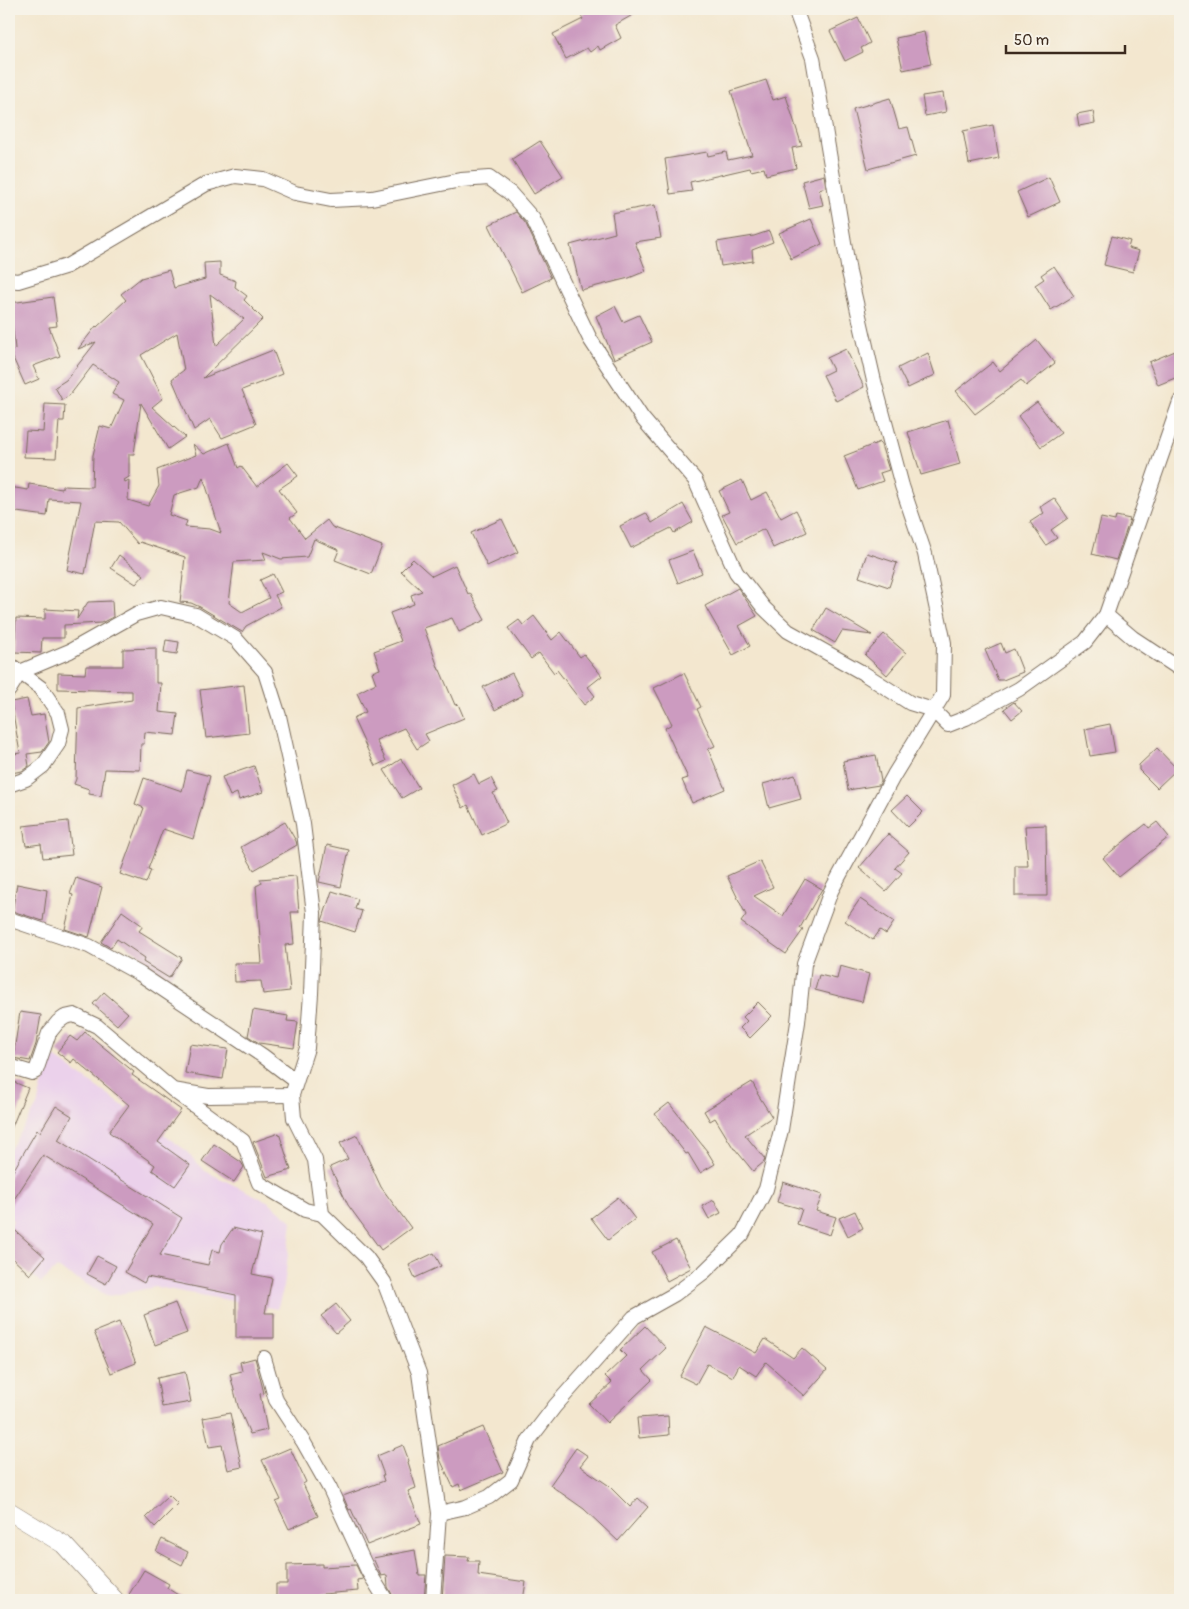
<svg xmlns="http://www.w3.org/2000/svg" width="1189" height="1609" font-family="Pangolin,sans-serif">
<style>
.built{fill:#ebd1eb}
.building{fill:#cc9bc0;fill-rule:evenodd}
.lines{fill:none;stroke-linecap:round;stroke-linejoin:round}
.minor-casing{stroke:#7b6c5c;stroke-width:16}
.tertiary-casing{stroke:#7b6c5c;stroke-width:19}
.minor{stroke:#fff;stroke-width:14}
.tertiary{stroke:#fff;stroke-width:18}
</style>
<rect width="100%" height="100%" fill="#f7f3e8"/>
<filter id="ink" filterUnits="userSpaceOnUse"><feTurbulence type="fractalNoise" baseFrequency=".02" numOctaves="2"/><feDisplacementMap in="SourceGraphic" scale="10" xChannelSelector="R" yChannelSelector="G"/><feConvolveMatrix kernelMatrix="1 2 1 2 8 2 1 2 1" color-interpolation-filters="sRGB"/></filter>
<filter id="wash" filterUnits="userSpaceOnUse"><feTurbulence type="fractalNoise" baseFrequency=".0096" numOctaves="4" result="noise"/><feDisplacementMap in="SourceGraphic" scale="20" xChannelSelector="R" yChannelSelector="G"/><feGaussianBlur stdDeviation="1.12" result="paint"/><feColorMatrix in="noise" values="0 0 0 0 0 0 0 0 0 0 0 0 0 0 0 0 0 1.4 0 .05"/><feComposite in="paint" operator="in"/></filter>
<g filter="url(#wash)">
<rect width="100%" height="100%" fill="#f3e7cf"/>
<path class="built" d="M50 1054 167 1137 184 1149 205 1171 269 1202 292 1221 284 1287 277 1309 156 1287 108 1296 57 1268 41 1283 9 1255V1227L13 1221 9 1216V1151L37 1106Z"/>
<g id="blocks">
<g class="building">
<path d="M581 9H643L615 25 621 38 600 50 598 46 590 52 587 48 566 59 553 34 583 19 581 16 584 14Z"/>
<path d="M858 18 870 43 861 48 863 52 845 61 830 31Z"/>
<path d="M924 32 931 64 903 70 896 38Z"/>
<path d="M766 80 773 100 786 96 802 146 792 148 796 168 766 175 764 168 751 171 750 168 690 182 692 191 670 194 665 159 707 152 708 156 726 152 728 160 752 155 731 91Z"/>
<path d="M943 93 946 112 925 116 922 96Z"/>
<path d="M890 98 899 129 908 127 916 156 868 169 853 109Z"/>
<path d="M1093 111 1095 123 1079 126 1077 114Z"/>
<path d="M993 125 999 158 969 164 963 131Z"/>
<path d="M540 141 563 176 534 194 512 159Z"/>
<path d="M824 175 826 187 819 189 823 205 809 208 802 181Z"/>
<path d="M1049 177 1060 202 1028 217 1017 192Z"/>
<path d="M655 205 661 238 635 242 646 271 629 278 581 290 570 245 615 233 612 213Z"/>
<path d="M516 212 526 224 551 278 522 292 489 225Z"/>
<path d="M811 219 822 244 791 259 779 233Z"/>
<path d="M769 231 773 242 752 250 753 261 721 266 717 242 754 236Z"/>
<path d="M1112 236 1130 241 1128 248 1139 251 1133 272 1104 265Z"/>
<path d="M220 262V275L236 281 235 287 247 296 244 300 263 319 203 378 273 350 282 374 242 390 256 424 222 438 210 419 194 430 172 379 184 370 177 333 141 355 163 398 152 407 185 437 168 449 141 403 134 454H129V477L124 480 125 482 129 480 128 500 148 506 159 486 157 470 196 455 193 444 204 454 229 443 238 468 241 466 257 487 288 463 298 476 279 489 297 513 290 518 305 538 327 520 332 527 382 546 371 574 335 560 339 550 314 539 307 557 281 559 263 552 266 560 234 562 229 603 242 612 269 598 260 580 273 574 282 592 275 595 281 607 246 626 242 632 200 607 191 603 180 602 185 557 140 542 138 544 119 522 95 521 85 574 67 570 81 501 49 499 47 516 9 511V487L28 490 29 484 62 489V486L92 487 93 455 100 426 111 429 124 400 112 394 119 382 93 365 70 395 62 400 55 387 66 380 96 342 78 349 96 326 97 327 126 300 121 294 141 278 169 270 174 288 205 279 204 263ZM210 294 244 319 216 346ZM203 477 207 489 221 533 210 529 185 527 187 521 169 515 174 495 199 487Z"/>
<path d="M1054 266 1074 296 1051 310 1035 285 1044 279 1041 275Z"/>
<path d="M53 297 57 326 49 327 60 356 33 366 39 379 25 385 10 351 15 349 10 303Z"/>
<path d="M615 306 623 322 639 315 652 342 614 359 596 316Z"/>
<path d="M1037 340 1055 363 1026 386 1021 380 975 414 956 391 993 362 1000 371Z"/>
<path d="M846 349 864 387 836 401 823 375 833 370 827 358Z"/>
<path d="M1180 349V376L1158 385 1149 362Z"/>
<path d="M928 353 935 375 908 388 898 368Z"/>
<path d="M1037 402 1061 433 1041 447 1018 416Z"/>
<path d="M45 404 65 405 64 421H59L56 458 24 457 26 431 43 432Z"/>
<path d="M948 420 960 464 921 475 908 432Z"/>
<path d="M880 442 889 470 880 473 883 481 858 490 844 456Z"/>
<path d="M742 480 751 500 767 492 781 518 796 510 807 532 773 548 764 529 737 543 722 515 729 512 719 491Z"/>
<path d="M1054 498 1068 518 1051 530 1057 538 1046 545 1030 522 1044 513 1040 507Z"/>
<path d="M683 504 693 522 674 533 671 528 631 548 620 526 646 513 652 523Z"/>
<path d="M1116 516 1130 519 1116 560 1092 554 1101 518 1115 521Z"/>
<path d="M502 519 518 552 487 566 471 533Z"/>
<path d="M693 551 702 573 678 583 669 560Z"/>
<path d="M867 553 897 563 889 587 859 577Z"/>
<path d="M119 555 144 575 136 584 111 568Z"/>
<path d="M413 559 432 576 455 565 468 594 470 593 485 620 459 632 452 618 424 628 439 670H440L455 705 458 704 464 718 425 734 429 741 417 749 404 728 376 740 386 761 375 766 353 718 366 712 357 693 376 683 372 672 380 669 374 651 401 641 390 613 414 604 411 595 422 591 401 571Z"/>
<path d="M738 588 757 616 739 626 750 646 733 655 705 606Z"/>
<path d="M112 601 113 617 101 623 64 625V638H42L41 653 14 652 16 618 45 619V609L78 611 77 619 88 602Z"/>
<path d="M826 608 872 635 842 631 835 643 813 630Z"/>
<path d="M534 616 552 640 561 632 580 657 584 654 602 676 588 687 595 696 584 705 557 670 554 673 539 653 531 659 508 628 519 620 523 625Z"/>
<path d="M884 634 906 653 887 675 865 655Z"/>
<path d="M166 640 179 642 177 654 164 652Z"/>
<path d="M1001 643 1005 653 1014 649 1023 672 1003 680H998L985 650Z"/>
<path d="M156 648V683H161L159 712 178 714 175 735 145 732 144 744H141L140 770 105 769 101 796 89 794V789L74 784 76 779 78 708 132 700V691L58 689V673L85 674 86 666H123V649Z"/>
<path d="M512 673 523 695 495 710 483 687Z"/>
<path d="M684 673 701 707 697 709 715 746 708 749 725 789 692 803 682 780 688 778 665 728 672 724 654 688Z"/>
<path d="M244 685 249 733 206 738 200 690Z"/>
<path d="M27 699 31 716 44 714 49 742 42 752 27 754 29 766 22 771 11 773 9 755 20 753 11 702Z"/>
<path d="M1014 702 1022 711 1012 719 1004 709Z"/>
<path d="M1110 724 1115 752 1090 756 1085 729Z"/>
<path d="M1157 748 1177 769 1157 788 1139 770V765Z"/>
<path d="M876 755 881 781 879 785 848 790 843 761Z"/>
<path d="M401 759 419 788 402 798 384 770Z"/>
<path d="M254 766 263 792 239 800 237 793 230 796 222 777Z"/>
<path d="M187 770 210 776 193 839 163 829 148 869 151 870 146 883 120 874 144 808 135 804 144 778 182 791Z"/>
<path d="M474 774 479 784 491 778 498 791 493 793 507 823 482 835 468 805 463 808 452 785Z"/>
<path d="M795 775 801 799 769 808 763 784Z"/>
<path d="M907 796 923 812 908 827 892 810Z"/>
<path d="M68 821 72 855 43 858 41 844 26 846 23 826Z"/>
<path d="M285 822 296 841 297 845 254 870 241 847Z"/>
<path d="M1157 822 1169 837 1119 877 1103 858 1146 824 1149 828Z"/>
<path d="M1046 825 1047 896H1015V866H1028L1025 826Z"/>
<path d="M888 834 909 852 895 868 902 873 886 891 859 868Z"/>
<path d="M327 845 349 850 341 887 319 882Z"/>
<path d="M760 861 773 887 754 896 783 916 805 879 822 889 800 928 803 930 786 954 741 922 746 915 727 876Z"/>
<path d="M296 876 299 912H291L294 944 285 945 290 991 263 994 261 981 235 982 234 963H262L256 886 262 883 260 879Z"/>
<path d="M76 878 102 887 89 937 65 929 73 895 70 894Z"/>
<path d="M17 884 47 890 43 921 12 911Z"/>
<path d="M332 891 358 899 355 909 362 911 355 932 322 921Z"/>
<path d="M860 899 894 922 886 934 880 930 873 940 845 921Z"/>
<path d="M122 911 143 926 139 931 182 958 169 978 143 962 145 958 117 939 111 948 101 942Z"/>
<path d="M840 966 869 974 862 1002 815 990 819 975 837 979Z"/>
<path d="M104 992 128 1013 117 1025 93 1004Z"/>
<path d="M758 1002 772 1016 750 1038 740 1028 747 1021 743 1017Z"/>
<path d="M253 1010 288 1016 287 1021 298 1022 294 1048 259 1043 248 1036Z"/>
<path d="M20 1012 41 1015 36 1044 30 1061 13 1058Z"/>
<path d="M85 1032 134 1072 132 1075 181 1110 158 1142 190 1165 175 1186 152 1170 155 1165 109 1132 129 1105 74 1059 71 1063 57 1052 70 1036 77 1041Z"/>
<path d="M190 1044 228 1049 223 1079 185 1073Z"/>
<path d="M9 1080 28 1088 9 1134Z"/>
<path d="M752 1082 758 1093H757L772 1117 745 1135 765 1159 764 1162 753 1171 735 1149H734L715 1118 710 1121 704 1111Z"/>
<path d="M669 1103 707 1151 715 1164 700 1173 688 1153 686 1154 655 1114Z"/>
<path d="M56 1106 72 1116 58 1140 182 1218 160 1255 208 1265 212 1250 220 1252 222 1244 233 1228 262 1235 252 1274 272 1278 265 1313H274V1338H236V1295L147 1277 144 1283 125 1272 153 1224 43 1155 9 1207V1178L37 1130 40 1132Z"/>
<path d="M279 1133 291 1170 267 1177 253 1142Z"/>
<path d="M357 1135 381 1187 411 1228 381 1250 348 1205 330 1167 348 1159 340 1143Z"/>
<path d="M214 1144 241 1162 244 1167 234 1182 202 1161Z"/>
<path d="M783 1182 822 1195 816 1211 836 1217 830 1235 797 1224 802 1209 777 1202Z"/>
<path d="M618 1197 635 1219 608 1240 591 1218Z"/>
<path d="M714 1200 721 1213 709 1219 702 1206Z"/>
<path d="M855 1211 863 1228 848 1236 839 1218Z"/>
<path d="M9 1225 45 1257 30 1275 9 1255Z"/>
<path d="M676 1240 691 1268 667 1281 652 1252Z"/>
<path d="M434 1253 441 1266 415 1278 409 1265Z"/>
<path d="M97 1256 116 1266 106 1284 87 1274Z"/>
<path d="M175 1303 187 1333 155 1345 144 1315Z"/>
<path d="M336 1304 350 1321 336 1333 321 1316Z"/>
<path d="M119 1322 136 1363 111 1373 94 1332Z"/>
<path d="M645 1326 666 1348 643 1370 652 1380 607 1423 589 1404 612 1383 605 1376 626 1356 620 1350Z"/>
<path d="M706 1327 756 1353 765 1339 793 1358 802 1348 827 1370 804 1396 766 1362 756 1376 739 1365 733 1377 707 1364 696 1384 680 1376Z"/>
<path d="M255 1358 264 1393 260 1394 267 1430 250 1434 238 1406 230 1374 242 1371 240 1362Z"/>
<path d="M185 1372 191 1402 162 1407 157 1378Z"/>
<path d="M230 1413 242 1467 228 1470 222 1445 209 1447 203 1418Z"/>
<path d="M668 1416 669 1435 639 1438 637 1418Z"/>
<path d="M483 1427 503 1472 461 1490 459 1484 453 1487 440 1459 438 1446Z"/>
<path d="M403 1445 409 1461 408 1462 416 1488 408 1491 421 1524 367 1545 351 1509 349 1510 343 1496 384 1481 382 1475H384L377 1456Z"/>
<path d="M290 1448 306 1482 303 1484 318 1516 289 1529 276 1502 281 1500 262 1460Z"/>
<path d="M576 1448 588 1456 580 1466 608 1485 630 1507 638 1498 648 1507 618 1541 584 1509 550 1485Z"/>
<path d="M169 1495 178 1504 155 1527 146 1517Z"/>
<path d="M162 1539 188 1552 182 1565 156 1551Z"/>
<path d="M415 1550 419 1575H426L424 1600H395L388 1587 387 1575 381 1576 373 1558Z"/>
<path d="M445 1556 469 1557 468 1561H479L478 1575 526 1582 523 1600H442Z"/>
<path d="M322 1564V1567L356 1565 363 1579 357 1580 358 1591 323 1594V1600H289V1598H276V1584H287V1565Z"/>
<path d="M144 1570 169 1584 167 1588 186 1600H136L128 1596Z"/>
</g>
</g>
</g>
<g filter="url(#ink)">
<use href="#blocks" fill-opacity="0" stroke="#7b6c5c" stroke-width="1"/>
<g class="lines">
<defs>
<g id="minor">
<path d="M9 280 18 281 67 266 206 184 235 176 263 179 295 193 331 200 372 198 461 180 489 178 510 193 533 219 590 339 642 418 695 480 736 572 764 608 788 631 863 673 910 703 933 710 948 725 966 718 1019 689 1085 642 1106 615 1180 402"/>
<path d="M1106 615 1133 638 1180 669"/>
<path d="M9 664 41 688 58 713 62 729 58 744 43 766 26 779 9 785"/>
<path d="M9 690 20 672 70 651 136 614 161 607 196 615 236 639 265 672 279 716 303 824 314 913 311 994 307 1048 292 1095 294 1118 315 1160 322 1214 366 1257 384 1282 419 1373 439 1513 433 1600"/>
<path d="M9 919 89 946 140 974 263 1056 296 1081"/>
<path d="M9 1066 32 1073 36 1071 49 1033 58 1022 65 1017 74 1015 97 1026 173 1090 208 1096 292 1095"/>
<path d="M177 1093 243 1141 259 1183 305 1210 322 1214"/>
<path d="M264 1358 276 1400 304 1443 330 1489 368 1571 386 1600"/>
<path d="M439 1513 466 1507 489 1497 511 1480 529 1440 555 1406 634 1317 675 1294 704 1272 742 1235 766 1189 781 1130 798 1022 804 964 831 891 894 775 943 695 944 643 925 554 902 486 874 381 849 272 813 58 795 9"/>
</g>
<path id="tertiary" d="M9 1511 63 1544 115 1600"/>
</defs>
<use href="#minor" class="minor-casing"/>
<use href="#tertiary" class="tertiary-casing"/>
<use href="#minor" class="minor"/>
<use href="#tertiary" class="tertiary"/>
</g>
</g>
<rect width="1189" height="1609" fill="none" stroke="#f7f3e8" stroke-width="30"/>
<path d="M1006 45v8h119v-8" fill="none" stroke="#3b2a1e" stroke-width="2.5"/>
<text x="1014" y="45" font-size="15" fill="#3b2a1e" stroke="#f7f3e8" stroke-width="4" paint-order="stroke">50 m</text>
</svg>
